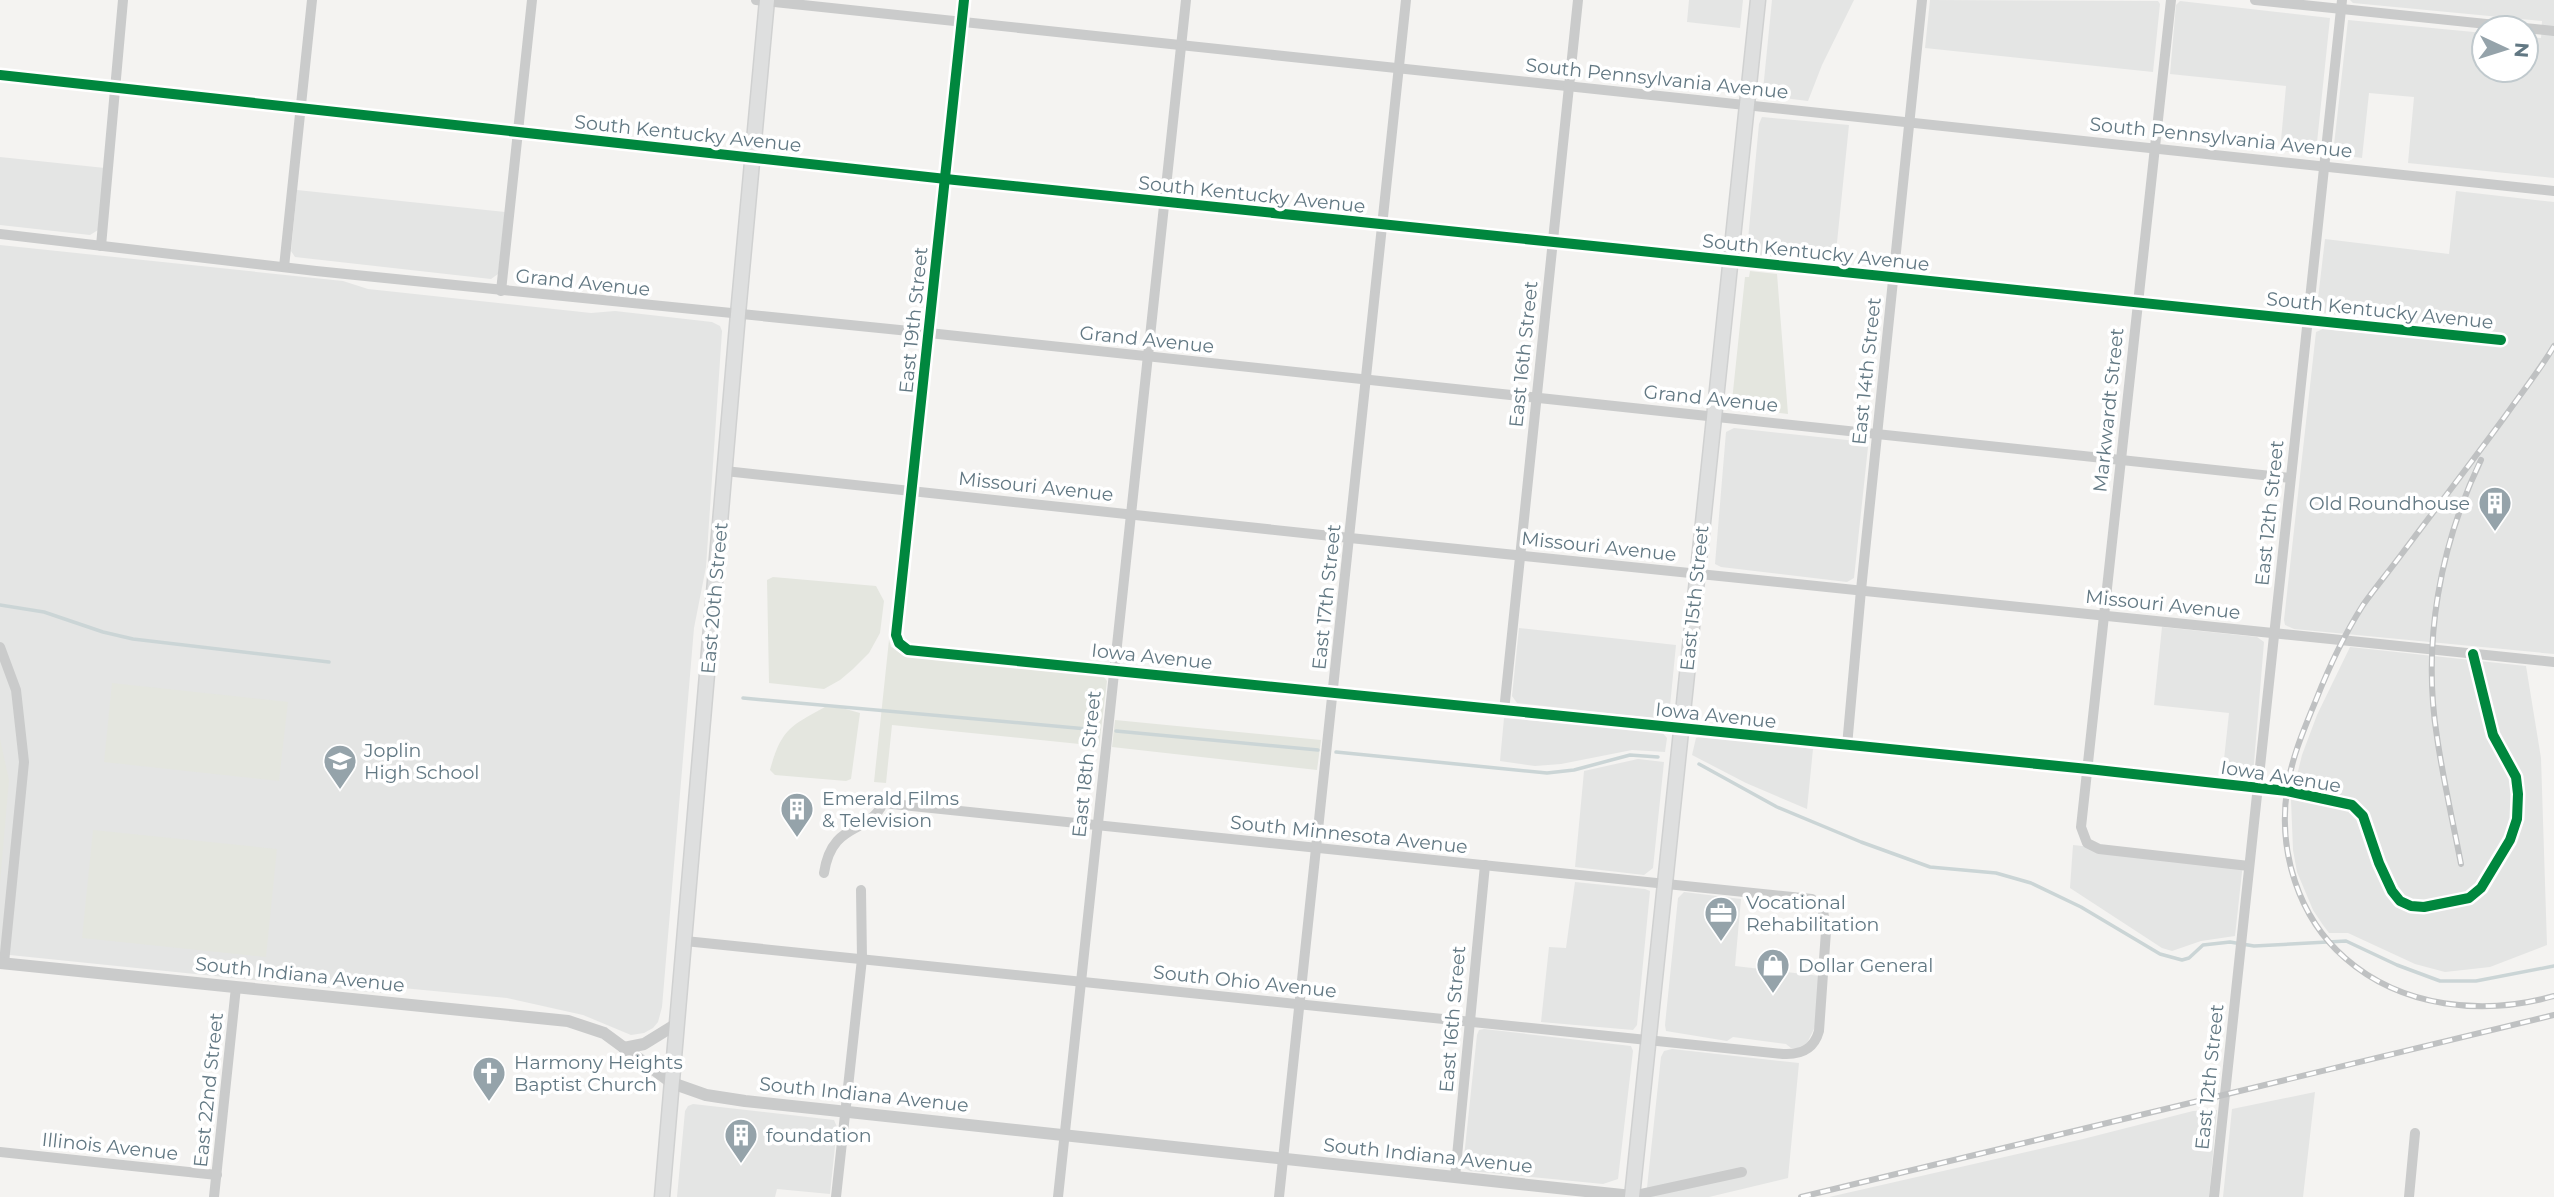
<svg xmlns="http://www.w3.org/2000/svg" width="2554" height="1197" font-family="Montserrat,sans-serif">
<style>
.built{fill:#e4e5e4}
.green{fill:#e4e6df}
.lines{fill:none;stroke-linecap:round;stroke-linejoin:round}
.stream{stroke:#cbd5d6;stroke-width:3.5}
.secondary-casing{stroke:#d0d1d1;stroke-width:17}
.minor{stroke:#cacbcb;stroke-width:10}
.tertiary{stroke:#cacbcb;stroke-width:12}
.secondary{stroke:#dedfdf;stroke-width:14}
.rail-casing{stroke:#bfc1c2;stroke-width:6}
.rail{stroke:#fff;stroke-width:3.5;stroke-dasharray:10;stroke-linecap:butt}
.cycleway-casing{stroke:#fff;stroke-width:15}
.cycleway{stroke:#00873e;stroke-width:10}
.labels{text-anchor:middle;stroke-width:7;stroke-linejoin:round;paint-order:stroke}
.street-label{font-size:19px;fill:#627883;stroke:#fff}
.poi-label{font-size:19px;fill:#627883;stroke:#fff;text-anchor:start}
</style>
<rect width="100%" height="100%" fill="#f4f3f1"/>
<g class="built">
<path d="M1689 0H1743L1740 28 1687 22Z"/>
<path d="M1772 0H1854L1822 65 1808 101 1769 96 1763 90Z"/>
<path d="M1930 0 2158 1 2160 4 2153 72 1925 48Z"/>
<path d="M2350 0H2554V178L2408 163 2414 97 2369 93 2362 158 2341 155 2334 145 2348 20 2484 33V70H2526V37L2541 38 2542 21 2353 3Z"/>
<path d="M2180 1 2330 18 2316 152 2280 151 2286 86 2170 74 2176 5Z"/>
<path d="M1762 117 1849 125 1835 262 1754 254 1747 250 1759 124Z"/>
<path d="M0 157 105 168 98 230 90 235 0 225Z"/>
<path d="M297 190 505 212 498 274 491 279 295 257 291 251Z"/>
<path d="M2456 191 2554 202V654L2294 629 2285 625 2284 620 2316 332 2323 329 2486 345 2490 331 2319 312 2317 307 2325 239 2449 254Z"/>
<path d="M0 245 343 281 368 289 591 313 615 311 712 322 720 326 722 331 706 567 694 628 662 1007 658 1022 653 1028 644 1033 631 1035 583 1015 507 998 392 987 380 993 0 954Z"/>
<path d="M1734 428 1866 442 1868 447 1854 578 1847 582 1721 567 1715 564 1726 432Z"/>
<path d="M2162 627 2257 637 2264 642 2253 775 2249 779 2222 778 2229 713 2154 705Z"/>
<path d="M1519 628 1676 645 1669 716 1662 719 1517 703 1512 696Z"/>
<path d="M2350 647 2526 666 2541 758 2547 945 2490 967 2445 972 2415 964 2348 933H2329L2323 925 2313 910 2297 872 2293 850 2291 800 2302 755 2317 715Z"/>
<path d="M1504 718 1662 732 1667 738 1665 752 1632 750 1561 764 1535 766 1500 761Z"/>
<path d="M1704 735 1813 749 1807 809 1746 783 1692 755 1696 738Z"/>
<path d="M1638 759 1664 762 1653 868 1644 875 1575 867 1584 771Z"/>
<path d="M2073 845 2243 863 2235 936 2201 941 2172 951 2162 948 2070 888Z"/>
<path d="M1575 882 1645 889 1650 891 1637 1025 1633 1030 1541 1022 1549 947 1566 948Z"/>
<path d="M1684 892 1741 899 1735 966 1820 976 1815 1027 1807 1043 1798 1048H1791L1786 1044 1733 1037 1727 1041 1666 1031 1665 1025 1678 898Z"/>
<path d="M1484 1029 1631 1046 1633 1051 1618 1179 1603 1184 1470 1171 1465 1168 1464 1157 1477 1035 1479 1030Z"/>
<path d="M1672 1049 1799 1063 1788 1178 1709 1197H1646L1661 1057 1664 1051Z"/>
<path d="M2315 1092 2303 1197H2223L2232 1109Z"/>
<path d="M693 1104 834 1120 837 1127 830 1194 777 1189 775 1197H677L685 1111 688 1106Z"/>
<path d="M2217 1110 2209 1197H1829L2083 1139 2193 1111Z"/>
</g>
<g class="green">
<path d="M1750 271 1777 274 1788 414 1740 408 1732 401 1745 277H1749Z"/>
<path d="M773 577 876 586 884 601 880 633 869 653 853 669 840 680 824 689 769 683 767 580Z"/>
<path d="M889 640 891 647 908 654 1101 673 1107 681 1099 746 892 725 886 783 874 782Z"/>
<path d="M112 683 288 702 279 781 104 762Z"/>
<path d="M825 707 842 708 860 713 851 779 846 781 775 775 770 770C781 730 790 726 825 707Z"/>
<path d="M1115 720 1321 740 1317 770 1112 747Z"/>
<path d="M0 739 9 780 0 883Z"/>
<path d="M93 830 277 849 266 957 82 938Z"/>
</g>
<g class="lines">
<g class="stream">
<path d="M0 605 44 612 103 632 133 639 329 662"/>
<path d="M743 698 1098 730"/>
<path d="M1116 731 1318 750"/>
<path d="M1336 752 1547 773 1574 770 1630 755 1658 757"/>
<path d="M1699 764 1777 807 1861 842 1930 867 1996 873 2031 883 2081 907 2160 954 2182 960 2189 958 2203 945 2230 942 2254 946 2346 941 2397 965 2440 981H2476L2554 966"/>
</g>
<defs>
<g id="secondary">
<path d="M662 1197 738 314 767 0"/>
<path d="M1632 1197 1758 0"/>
</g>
</defs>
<use href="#secondary" class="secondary-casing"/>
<g class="minor">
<path d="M756 0 2554 191"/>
<path d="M964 0 896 635 899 643 908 650 2088 769 2287 791 2352 805 2363 816 2379 863 2392 891 2400 901 2411 906 2424 907 2469 898 2481 888 2510 840 2517 819 2518 794 2516 777 2493 735 2473 654"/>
<path d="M2171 0 2081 827 2087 843 2099 849 2249 866"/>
<path d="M2255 0 2554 31"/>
<path d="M0 75 955 180 2501 340"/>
<path d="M0 234 316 271 929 333 2290 478"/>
<path d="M101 246 123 0"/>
<path d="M284 267 312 0"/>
<path d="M501 291 532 0"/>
<path d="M725 471 1350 538 2554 662"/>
<path d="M0 647 16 690 24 762 4 963"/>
<path d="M1504 711 1578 0"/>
<path d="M1847 746 1861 590 1922 0"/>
<path d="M685 941 1783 1054C1801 1055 1814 1049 1819 1031L1826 931 1823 910 1812 899 883 803C869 835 832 820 824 873"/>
<path d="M0 1152 217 1175"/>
<path d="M1455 1177 1485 865"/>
<path d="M1632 1196 1742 1172"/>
<path d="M214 1197 236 987"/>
<path d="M836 1197 862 959 861 890"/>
<path d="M1058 1197 1186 0"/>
<path d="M1279 1197 1406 0"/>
<path d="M2214 1197 2342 0"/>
<path d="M2409 1197 2415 1133"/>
</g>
<g class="tertiary">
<path d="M0 963 568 1021 604 1033 672 1083 706 1095 745 1101 1632 1196"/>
<path d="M624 1048 644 1044 678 1023"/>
</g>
<use href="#secondary" class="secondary"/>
<defs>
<g id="rail">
<path d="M2554 346C2540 370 2522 392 2506 415 2472 462 2436 508 2401 555 2389 571 2375 588 2363 605 2344 635 2329 667 2316 700 2304 729 2291 759 2287 790 2278 851 2298 917 2345 958 2402 1008 2483 1016 2554 996"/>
<path d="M2461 864C2453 822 2443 779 2437 737 2422 642 2440 545 2481 460"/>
<path d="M1801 1197 2554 1015"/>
</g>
</defs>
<use href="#rail" class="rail-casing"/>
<use href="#rail" class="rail"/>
<defs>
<g id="cycleway">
<path d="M964 0 896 635 899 643 908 650 2088 769 2287 791 2352 805 2363 816 2379 863 2392 891 2400 901 2411 906 2424 907 2469 898 2481 888 2510 840 2517 819 2518 794 2516 777 2493 735 2473 654"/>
<path d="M0 75 955 180 2501 340"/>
</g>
</defs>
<use href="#cycleway" class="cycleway-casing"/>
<use href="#cycleway" class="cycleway"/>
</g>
<defs>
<symbol id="building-pin" viewBox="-11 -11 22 30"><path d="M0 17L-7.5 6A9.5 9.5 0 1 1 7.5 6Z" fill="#95a3aa" stroke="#fff"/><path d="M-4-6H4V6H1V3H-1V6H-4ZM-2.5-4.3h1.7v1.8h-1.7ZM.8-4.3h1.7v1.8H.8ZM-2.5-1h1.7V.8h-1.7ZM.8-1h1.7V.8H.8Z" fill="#fff"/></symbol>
<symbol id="school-pin" viewBox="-11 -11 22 30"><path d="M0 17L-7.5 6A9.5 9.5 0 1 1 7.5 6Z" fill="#95a3aa" stroke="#fff"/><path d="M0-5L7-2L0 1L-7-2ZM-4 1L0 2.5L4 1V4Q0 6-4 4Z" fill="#fff"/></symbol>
<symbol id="office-pin" viewBox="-11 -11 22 30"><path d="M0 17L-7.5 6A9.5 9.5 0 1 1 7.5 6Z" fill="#95a3aa" stroke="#fff"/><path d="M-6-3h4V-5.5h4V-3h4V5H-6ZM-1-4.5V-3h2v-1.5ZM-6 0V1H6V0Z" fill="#fff"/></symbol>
<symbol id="shop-pin" viewBox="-11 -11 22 30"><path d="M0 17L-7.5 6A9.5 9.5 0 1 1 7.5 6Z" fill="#95a3aa" stroke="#fff"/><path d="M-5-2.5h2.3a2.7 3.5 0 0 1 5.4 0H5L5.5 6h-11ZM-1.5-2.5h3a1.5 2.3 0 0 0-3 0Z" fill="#fff"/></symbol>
<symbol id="church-pin" viewBox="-11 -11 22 30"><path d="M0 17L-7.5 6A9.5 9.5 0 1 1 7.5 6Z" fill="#95a3aa" stroke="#fff"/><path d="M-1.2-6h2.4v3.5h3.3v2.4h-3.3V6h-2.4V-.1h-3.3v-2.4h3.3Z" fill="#fff"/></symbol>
</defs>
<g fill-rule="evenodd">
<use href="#building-pin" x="2476" y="484" width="38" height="52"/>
<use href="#school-pin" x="321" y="742" width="38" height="52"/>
<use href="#building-pin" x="778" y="790" width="38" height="52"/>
<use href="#office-pin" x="1702" y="894" width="38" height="52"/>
<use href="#shop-pin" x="1754" y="946" width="38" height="52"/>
<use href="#church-pin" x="470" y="1054" width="38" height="52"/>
<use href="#building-pin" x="722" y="1116" width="38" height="52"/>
</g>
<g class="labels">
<g class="street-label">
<text transform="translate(1657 78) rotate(6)" y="7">South Pennsylvania Avenue</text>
<text transform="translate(688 133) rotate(6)" y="7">South Kentucky Avenue</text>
<text transform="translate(2221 137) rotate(6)" y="7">South Pennsylvania Avenue</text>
<text transform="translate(1252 194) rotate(6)" y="7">South Kentucky Avenue</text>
<text transform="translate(1816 252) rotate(6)" y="7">South Kentucky Avenue</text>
<text transform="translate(583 282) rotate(6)" y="7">Grand Avenue</text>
<text transform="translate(2380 310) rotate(6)" y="7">South Kentucky Avenue</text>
<text transform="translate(913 320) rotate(-84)" y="7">East 19th Street</text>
<text transform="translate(1147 339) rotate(6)" y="7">Grand Avenue</text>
<text transform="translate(1523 354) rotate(-84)" y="7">East 16th Street</text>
<text transform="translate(1866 371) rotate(-84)" y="7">East 14th Street</text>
<text transform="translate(1711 398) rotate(6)" y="7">Grand Avenue</text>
<text transform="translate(2108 410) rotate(-84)" y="7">Markwardt Street</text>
<text transform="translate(1036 486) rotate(6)" y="7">Missouri Avenue</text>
<text transform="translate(2269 513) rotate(-84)" y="7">East 12th Street</text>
<text transform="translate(1599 546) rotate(6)" y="7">Missouri Avenue</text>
<text transform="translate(1326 597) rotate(-84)" y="7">East 17th Street</text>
<text transform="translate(714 598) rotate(-85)" y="7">East 20th Street</text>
<text transform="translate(1694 598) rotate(-84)" y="7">East 15th Street</text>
<text transform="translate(2163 604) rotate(6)" y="7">Missouri Avenue</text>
<text transform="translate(1152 656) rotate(6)" y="7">Iowa Avenue</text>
<text transform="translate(1716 715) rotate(6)" y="7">Iowa Avenue</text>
<text transform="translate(1086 764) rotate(-84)" y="7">East 18th Street</text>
<text transform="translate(2281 776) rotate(9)" y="7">Iowa Avenue</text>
<text transform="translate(1349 834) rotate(6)" y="7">South Minnesota Avenue</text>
<text transform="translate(300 974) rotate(6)" y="7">South Indiana Avenue</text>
<text transform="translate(1245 981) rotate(6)" y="7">South Ohio Avenue</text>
<text transform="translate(1452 1019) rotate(-85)" y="7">East 16th Street</text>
<text transform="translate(2209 1077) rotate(-84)" y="7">East 12th Street</text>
<text transform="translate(208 1090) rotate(-84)" y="7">East 22nd Street</text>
<text transform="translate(864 1094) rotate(6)" y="7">South Indiana Avenue</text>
<text transform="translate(110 1146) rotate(6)" y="7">Illinois Avenue</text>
<text transform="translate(1428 1155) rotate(6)" y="7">South Indiana Avenue</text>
</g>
<g class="poi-label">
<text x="2470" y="510" text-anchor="end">Old Roundhouse</text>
<text x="364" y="757">Joplin<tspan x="364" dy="22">High School</tspan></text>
<text x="822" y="805">Emerald Films<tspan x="822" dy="22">&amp; Television</tspan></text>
<text x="1746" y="909">Vocational<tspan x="1746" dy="22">Rehabilitation</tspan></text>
<text x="1798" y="972">Dollar General</text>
<text x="514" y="1069">Harmony Heights<tspan x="514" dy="22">Baptist Church</tspan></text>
<text x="766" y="1142">foundation</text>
</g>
</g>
<g transform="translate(2505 49) rotate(94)"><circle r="33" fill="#ffffff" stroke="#c0c9cd" stroke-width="2"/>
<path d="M0-5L12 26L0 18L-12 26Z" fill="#95a3aa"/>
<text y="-10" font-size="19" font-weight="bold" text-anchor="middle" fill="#627883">N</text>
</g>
</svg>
